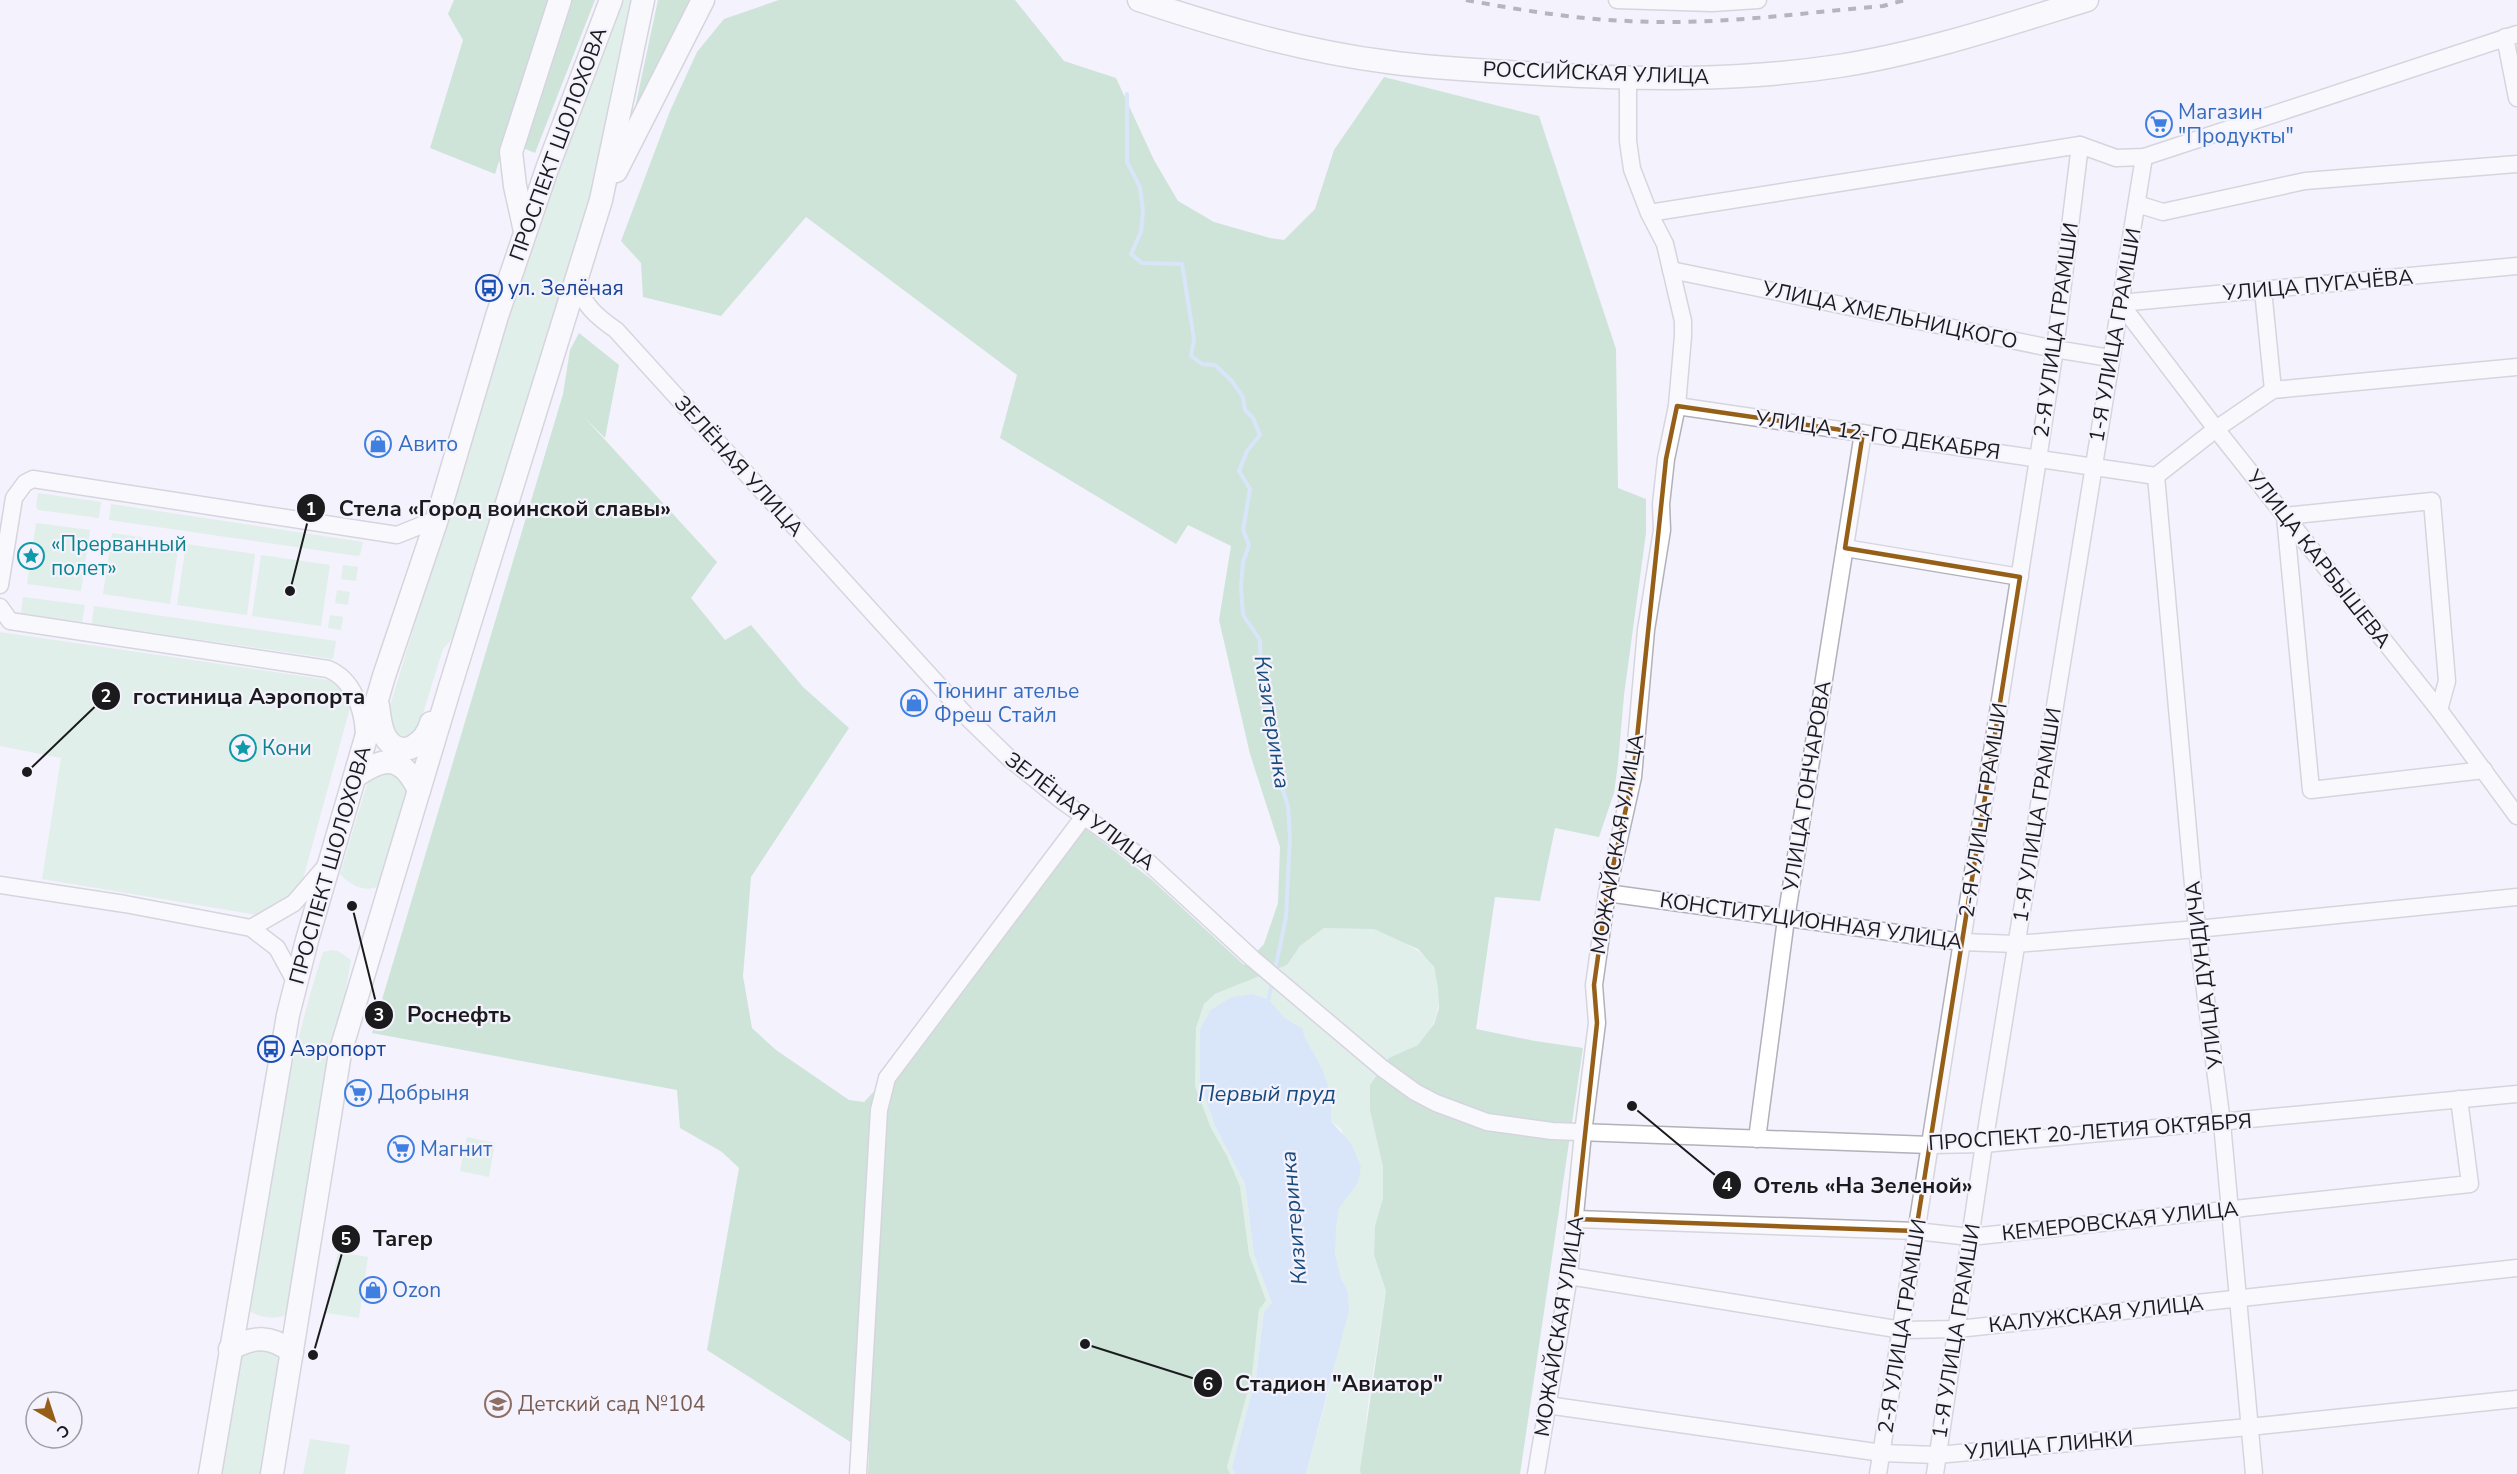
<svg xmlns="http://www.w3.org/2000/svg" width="2517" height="1474" font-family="'Nunito Sans',sans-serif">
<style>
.green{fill:#caead4}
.forest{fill:#9fd2b0}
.water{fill:#b8d6f7}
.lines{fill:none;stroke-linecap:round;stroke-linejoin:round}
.stream{stroke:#b8d6f7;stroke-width:4}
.minor-casing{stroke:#b2b0ba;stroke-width:19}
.major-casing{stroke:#b2b0ba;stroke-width:25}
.minor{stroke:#fff;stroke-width:16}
.major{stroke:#fff;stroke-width:22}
.rail{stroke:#6a696f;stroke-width:4;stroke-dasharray:8 8;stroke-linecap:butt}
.marked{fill:none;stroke:#965f18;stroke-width:4.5;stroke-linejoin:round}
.labels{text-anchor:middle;stroke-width:4.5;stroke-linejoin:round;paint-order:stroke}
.street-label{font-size:21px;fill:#1b1b1e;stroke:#f4f2fc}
.shop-label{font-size:21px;fill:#366cbe;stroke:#f4f2fc;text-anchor:start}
.transit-label{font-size:21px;fill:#164399;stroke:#f4f2fc;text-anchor:start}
.culture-label{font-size:21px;fill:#0d838f;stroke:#f4f2fc;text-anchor:start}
.education-label{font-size:21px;fill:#785e54;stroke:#f4f2fc;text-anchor:start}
.water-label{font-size:22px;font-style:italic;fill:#184b7e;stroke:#f4f2fc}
.leader{fill:none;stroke:#1b1b1e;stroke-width:2}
.callout-dot{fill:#1b1b1e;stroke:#f4f2fc;stroke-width:2}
.mark-label{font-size:18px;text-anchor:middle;font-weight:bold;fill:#fff}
.callout-label{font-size:22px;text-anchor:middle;font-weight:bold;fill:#1b1b1e;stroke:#f4f2fc;stroke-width:4.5;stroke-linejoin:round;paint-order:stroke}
</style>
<rect width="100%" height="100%" fill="#f4f2fc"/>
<g class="green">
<path d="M616 0H633L600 171 453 638 443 649 417 733 404 742 392 733 389 709 569 116Z"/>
<path d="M38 493 101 502 99 518 38 510 36 506Z"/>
<path d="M111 504 363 542 360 555 358 556 109 520Z"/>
<path d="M36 523 90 530 81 591 27 584Z"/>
<path d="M112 533 179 543 170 604 103 594Z"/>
<path d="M186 544 255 554 247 615 177 605Z"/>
<path d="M261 555 330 565 321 626 252 616Z"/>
<path d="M343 565 358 567 356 581 341 579Z"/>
<path d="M337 590 350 592 348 605 335 603Z"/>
<path d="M23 597 85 605 82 622 21 613Z"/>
<path d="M94 606 336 641 333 659 92 624Z"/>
<path d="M330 615 343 617 341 630 328 628Z"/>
<path d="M0 632 329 680 343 691 350 708 301 886 290 902 257 915 42 879 61 758 0 746Z"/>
<path d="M382 772C396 773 403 777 409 791L379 886C363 893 351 885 340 874L368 781Z"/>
<path d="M1324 928C1339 928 1359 925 1374 929 1391 933 1427 952 1434 969 1444 994 1439 1026 1418 1045 1411 1051 1398 1054 1389 1058L1370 1112 1383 1167V1198L1375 1226 1374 1255 1386 1291 1368 1404 1361 1474H1306L1333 1374 1347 1290C1334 1267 1331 1236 1338 1210 1341 1201 1352 1191 1358 1183L1341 1129 1331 1121C1330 1083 1321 1067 1304 1035L1303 1029 1285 1018 1268 999 1253 994 1200 1083 1215 1126 1245 1184 1254 1255 1272 1303 1264 1313 1256 1377 1232 1467 1235 1474H1230L1227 1467 1252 1376 1259 1310 1266 1299 1249 1254 1240 1186 1227 1156 1211 1128 1195 1086 1196 1028 1204 1004 1215 994 1287 965 1300 946Z"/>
<path d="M331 950 338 951 351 960 289 1314C272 1321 259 1317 243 1308 266 1188 286 1068 323 952Z"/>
<path d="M467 1137 495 1143 489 1177 460 1171Z"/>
<path d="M338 1252 368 1257 359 1318 326 1313Z"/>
<path d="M255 1346 276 1353 282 1361 264 1474H218L236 1353Z"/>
<path d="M310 1439 350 1445 345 1474H303Z"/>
</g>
<g class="forest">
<path d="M454 0H549L495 174 430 148 463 40 448 14Z"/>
<path d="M570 0H595L535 153 523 148Z"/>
<path d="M658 0H693L632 122Z"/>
<path d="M779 0H1015L1064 61 1116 78 1154 160 1178 201 1214 222 1270 238 1284 240 1315 209 1334 150 1384 77 1539 116 1616 349 1618 488 1646 499V533L1624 695 1618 764 1614 793 1599 837 1555 828 1540 901 1495 897 1476 1029 1535 1041 1583 1048 1520 1474H1361L1360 1470 1386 1291 1374 1255 1375 1226 1383 1198V1167L1370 1111V1085L1389 1058 1418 1045 1434 1024 1439 1008 1438 988 1434 967 1418 949 1374 929 1324 928 1300 946 1287 965 1215 994 1204 1004 1196 1028 1195 1086 1211 1128 1227 1156 1240 1186 1249 1254 1266 1300 1259 1310 1252 1376 1227 1467 1230 1474H868L869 1454 707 1350 739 1168 722 1152 680 1128 677 1090 372 1033 563 394 570 350 579 333 619 365 605 438 584 417 717 562 691 598 725 640 751 625 803 687 849 728 751 877 743 976 752 1028 776 1050 849 1100 864 1102 880 1085 1078 823 1151 879 1244 965 1264 944 1278 903 1280 847 1250 754 1219 620 1231 546 1188 525 1176 544 1000 438 1017 375 806 217 721 316 643 297 641 263 621 241 670 111 697 52 724 19Z"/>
</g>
<path class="water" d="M1253 994 1268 999 1285 1018 1303 1029 1304 1035 1323 1071 1331 1095V1121L1352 1145 1361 1167 1358 1183 1339 1208 1336 1227 1335 1254 1341 1278 1347 1290 1349 1310 1306 1474H1235L1232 1467 1256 1377 1264 1312 1272 1303 1254 1255 1245 1184 1215 1126 1200 1083V1029L1211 1010 1232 997Z"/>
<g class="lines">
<g class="stream">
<path d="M1127 94V162L1140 187 1143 211 1141 232 1131 254 1142 263 1182 264 1194 339 1191 356 1202 364 1215 365 1231 380 1243 397 1245 410 1253 418 1260 435 1247 451 1239 471 1250 489 1243 530 1249 545 1243 562 1241 587 1243 615 1260 640 1261 672 1273 733 1280 782 1288 806 1290 837 1286 917 1275 970"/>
<path d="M1268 1002 1272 983"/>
</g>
<defs>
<g id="minor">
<path d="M1617 0 1712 3 1758 0"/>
<path d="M2505 37 2517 98"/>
<path d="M2137 204 2163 212 2305 181 2517 164"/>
<path d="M1649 213 2080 145 2116 158 2144 157 2517 34"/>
<path d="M1671 270 2055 349 2110 358"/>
<path d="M576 281C582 304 597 317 616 330L971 721 1009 758 1061 800 1148 862 1253 959 1382 1068 1415 1092 1436 1103 1487 1122 1552 1131 1930 1145 1984 1144 2517 1094"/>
<path d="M2263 290 2273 390"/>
<path d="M2120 303 2216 429 2439 710 2517 816"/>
<path d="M2120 303 2517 266"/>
<path d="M1677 406 2156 476 2216 429 2273 390 2517 367"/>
<path d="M2156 476 2197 929 2222 1123 2254 1474"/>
<path d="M1845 548 2020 577"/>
<path d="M0 585 14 498 25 483 33 479 397 535 437 519"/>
<path d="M0 607 10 621 328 669C353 679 363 709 364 734"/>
<path d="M2439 710 2447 681 2432 501 2285 516 2311 790 2484 770"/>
<path d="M0 885 125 904 251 928 277 948 296 983"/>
<path d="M1607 893 1962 942 2016 944 2197 929 2517 897"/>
<path d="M251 928 294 903 325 867"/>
<path d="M1757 1139 1786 919 1863 433"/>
<path d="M1576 1219 1916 1231 1970 1237 2470 1184 2459 1099"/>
<path d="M1569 1276 1902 1330 1958 1329 2517 1268"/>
<path d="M1547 1405 1882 1453 1937 1455 2249 1427 2517 1399"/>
<path d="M858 1474 879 1110 887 1078 1085 815"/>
<path d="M1536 1474 1569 1276 1583 1133 1597 1023 1594 985 1607 893 1633 777 1646 630 1662 530 1661 504 1666 459 1677 406 1683 336V321L1665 244 1649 213 1632 169 1628 141V79"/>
<path d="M1878 1474 2038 459 2055 349 2080 145"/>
<path d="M1935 1474 1984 1144 2144 157"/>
</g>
<g id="major">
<path d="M1139 0C1220 27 1303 51 1388 62 1439 69 1492 71 1543 74 1642 80 1740 81 1839 66 1923 53 2006 25 2087 0"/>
<path d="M616 171 703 0"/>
<path d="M525 231 515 186 511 152 560 0"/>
<path d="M378 706C380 718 380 733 389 742 406 760 426 740 431 723"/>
<path d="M356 776C386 755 402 756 419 790"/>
<path d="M230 1349C253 1336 271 1335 292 1352"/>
<path d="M210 1474 288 1015 307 940 384 676 437 519 497 316 547 169 611 0"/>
<path d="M272 1474 340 1053 450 687 601 200 643 0"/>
</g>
</defs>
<use href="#minor" class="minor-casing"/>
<use href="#major" class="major-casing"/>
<use href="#minor" class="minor"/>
<use href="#major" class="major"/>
<path class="rail" d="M1466 0C1520 10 1574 19 1628 21 1713 26 1799 13 1883 6L1905 0"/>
</g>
<path d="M0 0H2517V1474H0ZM1677 406 1863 433 1845 548 2020 577 1916 1231 1576 1219 1597 1023 1594 985 1607 893 1633 777 1666 459Z" fill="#f4f2fc" fill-opacity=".55" fill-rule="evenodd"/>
<path class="marked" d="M1677 406 1863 433 1845 548 2020 577 1916 1231 1576 1219 1597 1023 1594 985 1607 893 1633 777 1666 459Z"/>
<defs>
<symbol id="supermarket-ring" viewBox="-11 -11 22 22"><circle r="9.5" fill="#f4f2fc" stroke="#3f7fe0" stroke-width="1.5"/><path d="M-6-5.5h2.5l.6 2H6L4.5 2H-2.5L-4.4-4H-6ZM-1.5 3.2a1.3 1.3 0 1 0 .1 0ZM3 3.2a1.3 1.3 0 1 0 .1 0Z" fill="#3f7fe0"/></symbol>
<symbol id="bus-ring" viewBox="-11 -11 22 22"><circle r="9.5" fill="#f4f2fc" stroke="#1a4fb4" stroke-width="1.5"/><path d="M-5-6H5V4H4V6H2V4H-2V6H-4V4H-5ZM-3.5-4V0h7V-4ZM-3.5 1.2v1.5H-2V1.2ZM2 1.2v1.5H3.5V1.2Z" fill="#1a4fb4"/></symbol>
<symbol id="shop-ring" viewBox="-11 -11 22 22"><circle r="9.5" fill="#f4f2fc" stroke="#3f7fe0" stroke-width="1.5"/><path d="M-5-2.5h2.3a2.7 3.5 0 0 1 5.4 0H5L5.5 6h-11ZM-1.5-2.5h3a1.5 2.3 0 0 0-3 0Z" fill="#3f7fe0"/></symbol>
<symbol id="sight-ring" viewBox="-11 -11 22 22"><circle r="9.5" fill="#f4f2fc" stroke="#0f9aa8" stroke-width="1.5"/><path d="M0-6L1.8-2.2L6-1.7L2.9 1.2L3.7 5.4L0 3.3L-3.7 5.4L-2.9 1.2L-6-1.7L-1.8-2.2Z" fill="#0f9aa8"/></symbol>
<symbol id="school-ring" viewBox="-11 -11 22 22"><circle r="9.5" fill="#f4f2fc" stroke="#8d6e63" stroke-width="1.5"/><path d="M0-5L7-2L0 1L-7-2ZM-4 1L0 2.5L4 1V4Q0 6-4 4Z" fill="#8d6e63"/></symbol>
</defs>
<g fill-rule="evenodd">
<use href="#supermarket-ring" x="2144" y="109" width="30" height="30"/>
<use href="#bus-ring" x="474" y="273" width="30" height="30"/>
<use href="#shop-ring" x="363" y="429" width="30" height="30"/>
<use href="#sight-ring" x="16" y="541" width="30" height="30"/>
<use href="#shop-ring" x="899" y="688" width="30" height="30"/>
<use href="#sight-ring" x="228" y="733" width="30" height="30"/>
<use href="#bus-ring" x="256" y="1034" width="30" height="30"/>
<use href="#supermarket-ring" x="343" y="1078" width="30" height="30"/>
<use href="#supermarket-ring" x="386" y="1134" width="30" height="30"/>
<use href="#shop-ring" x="358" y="1275" width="30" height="30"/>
<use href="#school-ring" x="483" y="1389" width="30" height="30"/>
</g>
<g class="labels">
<g class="street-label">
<text transform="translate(1596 73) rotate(2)" y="7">РОССИЙСКАЯ УЛИЦА</text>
<text transform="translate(558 144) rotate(-70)" y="7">ПРОСПЕКТ ШОЛОХОВА</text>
<text transform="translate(2318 285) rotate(-5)" y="7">УЛИЦА ПУГАЧЁВА</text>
<text transform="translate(1890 315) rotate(12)" y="7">УЛИЦА ХМЕЛЬНИЦКОГО</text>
<text transform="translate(2056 330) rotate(-82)" y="7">2-Я УЛИЦА ГРАМШИ</text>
<text transform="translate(2115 335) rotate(-80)" y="7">1-Я УЛИЦА ГРАМШИ</text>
<text transform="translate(1878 435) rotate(8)" y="7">УЛИЦА 12-ГО ДЕКАБРЯ</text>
<text transform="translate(739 466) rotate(48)" y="7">ЗЕЛЁНАЯ УЛИЦА</text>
<text transform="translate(2319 559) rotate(52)" y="7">УЛИЦА КАРБЫШЕВА</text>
<text transform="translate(1807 786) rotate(-81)" y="7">УЛИЦА ГОНЧАРОВА</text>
<text transform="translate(1983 810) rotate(-81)" y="7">2-Я УЛИЦА ГРАМШИ</text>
<text transform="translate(1080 811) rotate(37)" y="7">ЗЕЛЁНАЯ УЛИЦА</text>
<text transform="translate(2037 815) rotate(-81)" y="7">1-Я УЛИЦА ГРАМШИ</text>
<text transform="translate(1617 844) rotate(-80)" y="7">МОЖАЙСКАЯ УЛИЦА</text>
<text transform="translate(330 865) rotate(-74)" y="7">ПРОСПЕКТ ШОЛОХОВА</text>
<text transform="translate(1811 921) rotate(8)" y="7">КОНСТИТУЦИОННАЯ УЛИЦА</text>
<text transform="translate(2204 975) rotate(-97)" y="7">УЛИЦА ДУНДИЧА</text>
<text transform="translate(2090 1132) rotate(-4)" y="7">ПРОСПЕКТ 20-ЛЕТИЯ ОКТЯБРЯ</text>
<text transform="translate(2120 1221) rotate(-6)" y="7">КЕМЕРОВСКАЯ УЛИЦА</text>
<text transform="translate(2096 1314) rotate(-6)" y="7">КАЛУЖСКАЯ УЛИЦА</text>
<text transform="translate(1559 1326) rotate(-81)" y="7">МОЖАЙСКАЯ УЛИЦА</text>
<text transform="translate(1902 1326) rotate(-81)" y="7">2-Я УЛИЦА ГРАМШИ</text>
<text transform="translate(1956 1331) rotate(-81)" y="7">1-Я УЛИЦА ГРАМШИ</text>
<text transform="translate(2049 1445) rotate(-5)" y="7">УЛИЦА ГЛИНКИ</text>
</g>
<g class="shop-label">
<text x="2178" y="119">Магазин<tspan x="2178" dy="24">"Продукты"</tspan></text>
<text x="398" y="451">Авито</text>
<text x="934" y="698">Тюнинг ателье<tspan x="934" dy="24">Фреш Стайл</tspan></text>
<text x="378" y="1100">Добрыня</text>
<text x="420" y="1156">Магнит</text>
<text x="392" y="1297">Ozon</text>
</g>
<g class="transit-label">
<text x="508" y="295">ул. Зелёная</text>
<text x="290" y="1056">Аэропорт</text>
</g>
<g class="culture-label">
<text x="51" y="551">«Пpepвaнный<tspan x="51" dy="24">пoлeт»</tspan></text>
<text x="262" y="755">Кони</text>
</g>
<g class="education-label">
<text x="518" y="1411">Детский сад №104</text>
</g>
<g class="water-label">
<text transform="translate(1273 722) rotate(81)" y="8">Кизитеринка</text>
<text x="1267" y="1101">Первый пруд</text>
<text transform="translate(1293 1218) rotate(-95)" y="8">Кизитеринка</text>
</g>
</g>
<path class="leader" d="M290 591L311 508M27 772L106 696M352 906L379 1015M1632 1106L1727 1185M313 1355L346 1239M1085 1344L1208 1383"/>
<g class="callout-dot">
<circle cx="290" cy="591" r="6"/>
<circle cx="27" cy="772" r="6"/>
<circle cx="352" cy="906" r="6"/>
<circle cx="1632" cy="1106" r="6"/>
<circle cx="313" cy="1355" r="6"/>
<circle cx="1085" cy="1344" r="6"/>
<circle cx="311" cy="508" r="15"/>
<circle cx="106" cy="696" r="15"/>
<circle cx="379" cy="1015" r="15"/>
<circle cx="1727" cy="1185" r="15"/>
<circle cx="346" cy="1239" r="15"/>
<circle cx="1208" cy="1383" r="15"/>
</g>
<g class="mark-label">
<text x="311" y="515">1</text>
<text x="106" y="702">2</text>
<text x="379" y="1021">3</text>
<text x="1727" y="1191">4</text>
<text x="346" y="1245">5</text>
<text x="1208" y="1390">6</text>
</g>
<g class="callout-label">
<text x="505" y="516">Стела «Город воинской славы»</text>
<text x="249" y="704">гостиница Аэропорта</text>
<text x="459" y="1022">Роснефть</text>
<text x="1863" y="1193">Отель «На Зеленой»</text>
<text x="403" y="1246">Тагер</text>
<text x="1339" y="1391">Стадион "Авиатор"</text>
</g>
<g transform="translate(54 1420) rotate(141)"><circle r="28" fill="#f4f2fc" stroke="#9d9ca3" stroke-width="1.5"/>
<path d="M0-4.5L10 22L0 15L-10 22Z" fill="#965f18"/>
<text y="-9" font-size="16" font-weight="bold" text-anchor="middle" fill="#1b1b1e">С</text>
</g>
</svg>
